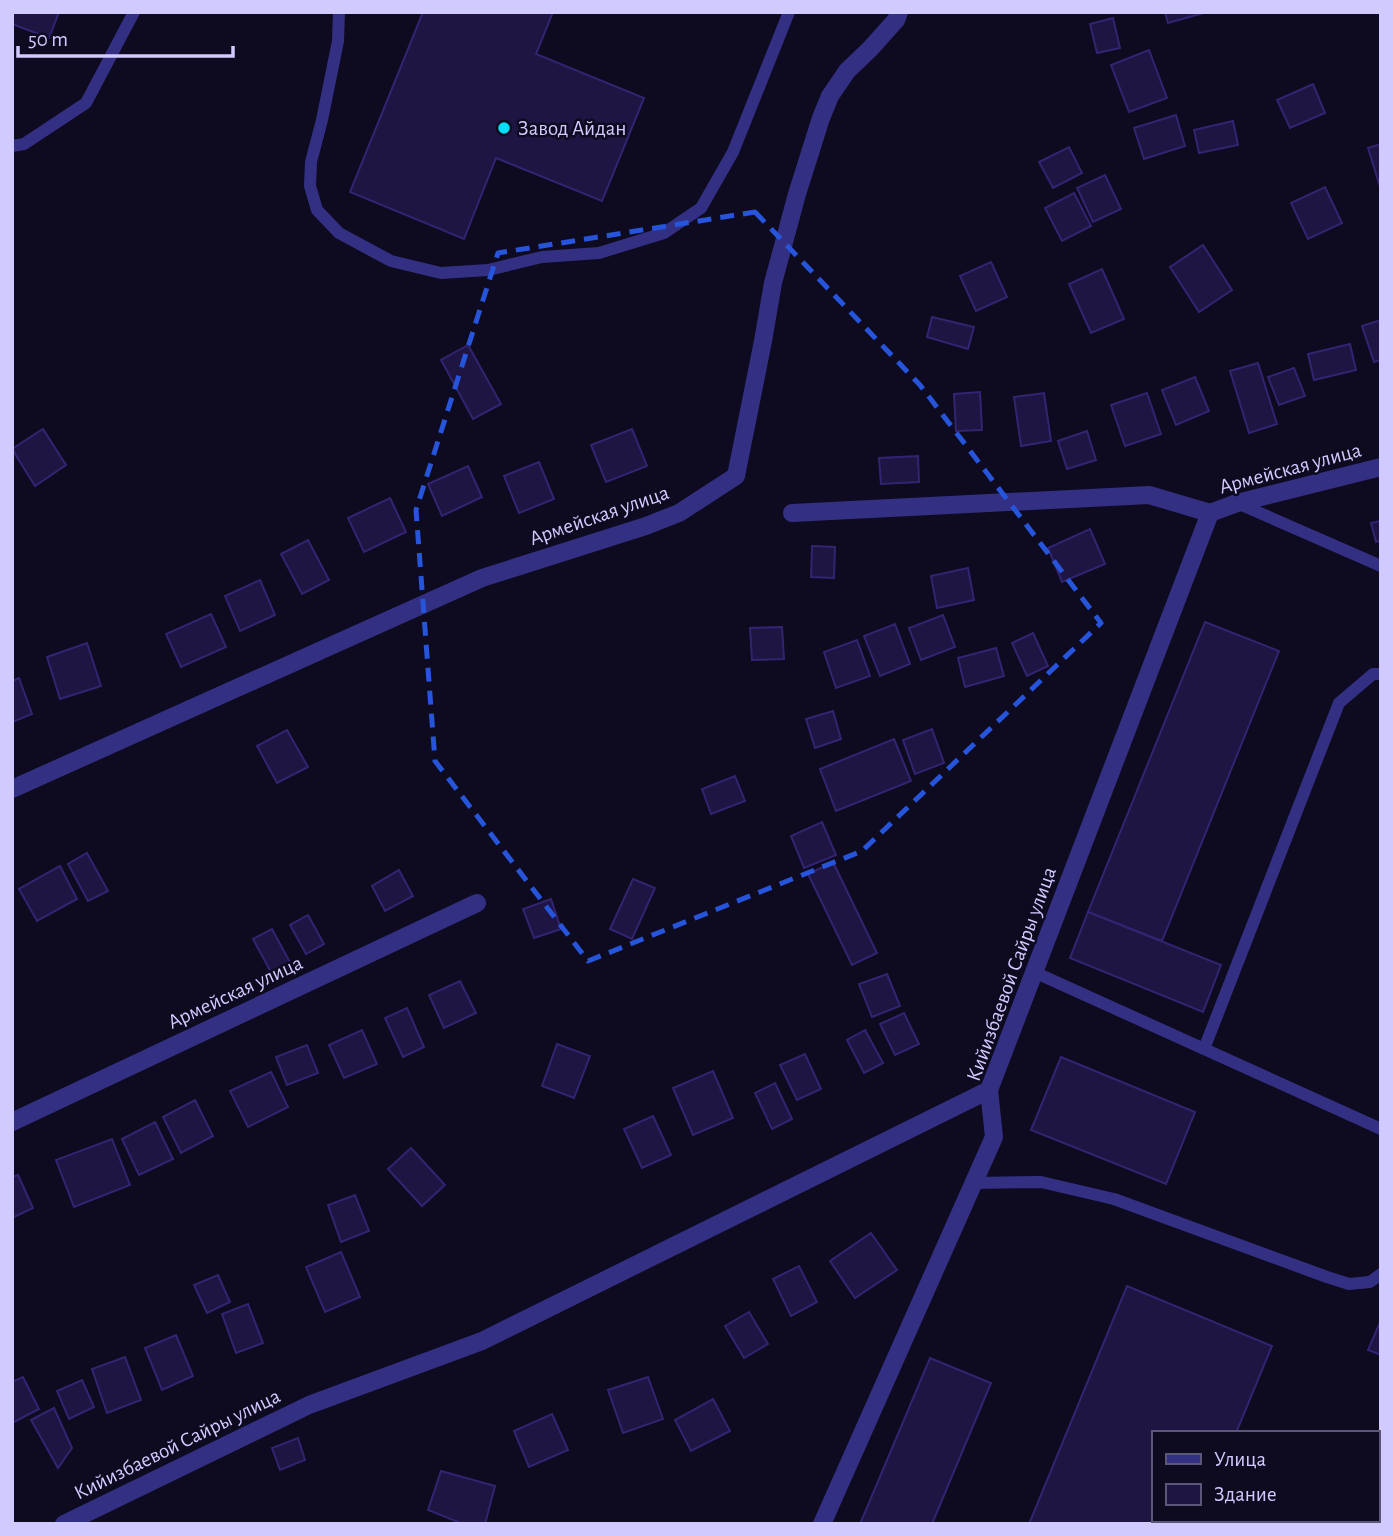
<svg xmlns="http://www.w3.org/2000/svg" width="1393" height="1536" font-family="'Alegreya Sans',sans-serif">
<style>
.building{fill:#1e1543;stroke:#332472;stroke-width:2}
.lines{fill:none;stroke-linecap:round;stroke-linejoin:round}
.lane{stroke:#333084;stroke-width:12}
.street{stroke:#333084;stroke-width:18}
.marked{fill:none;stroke:#2654da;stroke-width:5;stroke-dasharray:14 9;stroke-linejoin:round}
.poi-dot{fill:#00ddf5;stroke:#0e0a20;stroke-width:2.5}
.labels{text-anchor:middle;stroke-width:5;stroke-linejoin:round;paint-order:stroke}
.poi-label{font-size:21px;fill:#d0caff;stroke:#0e0a20;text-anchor:start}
.street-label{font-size:21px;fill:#d0caff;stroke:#0e0a20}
</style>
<rect width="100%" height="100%" fill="#0e0a20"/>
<g class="building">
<path d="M12 12H59L49 38 12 24Z"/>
<path d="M423 12H553L536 54 644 98 602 201 496 158 464 239 350 192Z"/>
<path d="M1165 12H1207L1168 23Z"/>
<path d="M1113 18 1120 48 1097 53 1090 24Z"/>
<path d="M1149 50 1167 98 1129 112 1111 65Z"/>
<path d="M1313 84 1325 113 1290 128 1277 100Z"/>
<path d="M1176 115 1185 146 1144 159 1134 128Z"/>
<path d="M1233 121 1238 145 1199 153 1194 130Z"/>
<path d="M1381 144V190L1368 148Z"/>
<path d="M1069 147 1082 173 1053 188 1039 162Z"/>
<path d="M1105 175 1121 209 1093 222 1077 188Z"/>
<path d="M1325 187 1342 223 1308 239 1291 203Z"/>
<path d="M1074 193 1091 226 1062 241 1045 208Z"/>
<path d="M1203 245 1232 290 1199 312 1170 267Z"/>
<path d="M991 262 1007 297 976 311 960 276Z"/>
<path d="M1102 269 1124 319 1091 333 1069 284Z"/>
<path d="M932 317 974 327 968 349 927 337Z"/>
<path d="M1381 320V360L1374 362 1362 326Z"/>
<path d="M1350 344 1356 370 1314 380 1308 354Z"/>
<path d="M468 345 501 404 473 419 441 360Z"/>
<path d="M1258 363 1277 424 1249 433 1230 371Z"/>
<path d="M1294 368 1305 396 1279 405 1268 377Z"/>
<path d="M1195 377 1209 411 1176 425 1162 390Z"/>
<path d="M980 392 982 430 956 431 954 394Z"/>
<path d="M1044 393 1051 441 1021 446 1014 397Z"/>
<path d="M1147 393 1161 434 1125 446 1111 405Z"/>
<path d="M43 429 66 465 35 486 12 449Z"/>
<path d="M632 429 647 466 606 482 591 445Z"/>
<path d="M1087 431 1096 460 1067 469 1058 441Z"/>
<path d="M918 456 919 482 881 484 879 458Z"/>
<path d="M539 462 554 499 519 513 504 476Z"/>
<path d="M468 466 482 497 442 516 428 484Z"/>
<path d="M390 498 406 532 364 552 348 518Z"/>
<path d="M1381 521V540L1376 542 1371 523Z"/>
<path d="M1090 529 1105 564 1062 582 1048 548Z"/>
<path d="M308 540 329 580 302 594 281 554Z"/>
<path d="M812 546 835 547 834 578 811 577Z"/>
<path d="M968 568 974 600 937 608 931 576Z"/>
<path d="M260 580 275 615 240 631 225 596Z"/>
<path d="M211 614 226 647 181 667 166 634Z"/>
<path d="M943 615 955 647 921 660 909 628Z"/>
<path d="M1205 622 1279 651 1162 941 1088 912Z"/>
<path d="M895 624 910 664 880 676 864 636Z"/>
<path d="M782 627 784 659 752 660 750 628Z"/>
<path d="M1033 633 1048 666 1027 676 1012 643Z"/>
<path d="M857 640 870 676 836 688 824 652Z"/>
<path d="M87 643 101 686 60 699 47 657Z"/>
<path d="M996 648 1004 676 965 687 958 658Z"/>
<path d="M19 678 32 714 12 722V681Z"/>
<path d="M833 711 841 739 815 748 806 719Z"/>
<path d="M932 729 944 763 915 774 903 740Z"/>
<path d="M287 730 308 767 277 783 257 746Z"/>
<path d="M894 739 911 781 836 811 820 769Z"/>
<path d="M735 776 745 801 711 814 702 789Z"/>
<path d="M822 822 836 855 804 868 791 836Z"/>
<path d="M87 853 108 891 88 901 68 864Z"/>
<path d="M833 862 877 953 852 965 808 874Z"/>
<path d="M60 866 77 899 37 921 19 889Z"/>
<path d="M399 870 413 896 385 911 372 886Z"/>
<path d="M633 879 655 888 632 939 610 929Z"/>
<path d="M551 899 561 929 534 938 523 909Z"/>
<path d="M1088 912 1221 965 1203 1012 1070 958Z"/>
<path d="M308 915 324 944 306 954 290 925Z"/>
<path d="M272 929 292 966 273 976 253 939Z"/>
<path d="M887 974 900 1006 872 1017 859 984Z"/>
<path d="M460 981 476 1013 444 1028 429 995Z"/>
<path d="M407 1008 424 1047 403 1057 385 1018Z"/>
<path d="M904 1013 919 1044 895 1055 880 1024Z"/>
<path d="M362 1030 377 1064 344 1078 329 1045Z"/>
<path d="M865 1030 883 1063 864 1073 847 1040Z"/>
<path d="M557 1044 590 1056 574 1098 542 1086Z"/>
<path d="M307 1045 318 1073 287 1085 276 1057Z"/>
<path d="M805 1054 821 1089 797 1100 780 1065Z"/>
<path d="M1061 1057 1195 1112 1166 1184 1031 1130Z"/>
<path d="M713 1071 733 1118 693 1135 673 1088Z"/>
<path d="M271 1072 288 1107 248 1127 230 1091Z"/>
<path d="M775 1083 792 1119 772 1129 755 1093Z"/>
<path d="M195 1100 213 1136 181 1153 163 1117Z"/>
<path d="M653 1116 671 1155 642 1168 624 1129Z"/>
<path d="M155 1122 173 1159 139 1175 122 1139Z"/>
<path d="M112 1139 130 1185 74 1207 56 1160Z"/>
<path d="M411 1148 445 1185 422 1206 388 1169Z"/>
<path d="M18 1175 33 1208 12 1218V1177Z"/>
<path d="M355 1195 369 1231 341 1242 328 1205Z"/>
<path d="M871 1233 897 1270 855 1298 830 1261Z"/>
<path d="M341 1252 360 1297 325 1312 306 1267Z"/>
<path d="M799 1266 817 1302 791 1316 773 1279Z"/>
<path d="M218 1275 230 1302 207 1313 194 1285Z"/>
<path d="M1127 1286 1272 1346 1236 1433H1153V1520H1200L1198 1524H1029Z"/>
<path d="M248 1304 263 1343 236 1353 222 1314Z"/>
<path d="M749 1312 768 1344 744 1358 725 1326Z"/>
<path d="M1381 1320V1355L1368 1350Z"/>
<path d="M176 1335 193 1376 162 1390 145 1348Z"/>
<path d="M125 1357 141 1400 107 1413 92 1369Z"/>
<path d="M930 1358 991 1383 932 1524H860Z"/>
<path d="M23 1377 39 1409 12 1423V1382Z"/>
<path d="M648 1377 663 1419 623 1433 608 1390Z"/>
<path d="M82 1380 94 1407 69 1419 57 1391Z"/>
<path d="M713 1399 730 1431 691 1451 675 1420Z"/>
<path d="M54 1408 72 1448 58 1468 31 1420Z"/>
<path d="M552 1414 568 1450 529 1467 514 1431Z"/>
<path d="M298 1438 305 1460 280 1470 272 1448Z"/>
<path d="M1381 1441V1524H1348L1349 1520H1377V1449Z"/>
<path d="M441 1471 495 1486 485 1524H463L428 1510Z"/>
</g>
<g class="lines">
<g class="lane">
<path d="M339 12 338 41 322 120 311 162 310 186 317 210 339 233 391 261 441 273 488 270 542 257 599 253 664 233 701 208 733 152 789 12"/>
<path d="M12 146 24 144 86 103 134 12"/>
<path d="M1237 503 1381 566"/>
<path d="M1034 972 1381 1129"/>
<path d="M1204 1049 1339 703 1373 674H1381"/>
<path d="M974 1183 1041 1182 1114 1199 1327 1277 1349 1284 1370 1282 1381 1274"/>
</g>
<g class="street">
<path d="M792 513 1149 495 1210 513"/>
<path d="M1210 513 1237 503 1381 467"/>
<path d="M12 789 482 578 646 526 679 513 736 476 763 341 773 283 797 194 821 118 830 96 847 71 870 49 896 20 899 12"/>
<path d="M12 1122 477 903"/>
<path d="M64 1524 309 1405 482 1341 989 1090"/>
<path d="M822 1524 994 1137 989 1090 1210 513"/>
</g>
</g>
<path class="marked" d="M755 212 920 385 1101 623 862 851 588 961 435 761 416 510 498 253Z"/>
<circle class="poi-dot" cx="504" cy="128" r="7"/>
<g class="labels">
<g class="poi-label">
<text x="518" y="135">Завод Айдан</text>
</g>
<g class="street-label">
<text transform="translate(1290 468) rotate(-15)" y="7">Армейская улица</text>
<text transform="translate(599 515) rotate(-19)" y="7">Армейская улица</text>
<text transform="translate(1011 974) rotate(-70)" y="7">Кийизбаевой Сайры улица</text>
<text transform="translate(235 992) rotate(-25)" y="7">Армейская улица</text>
<text transform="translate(177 1444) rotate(-26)" y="7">Кийизбаевой Сайры улица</text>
</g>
</g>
<rect width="1393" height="1536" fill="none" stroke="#d0caff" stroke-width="28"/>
<rect x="1152" y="1431" width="228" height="91" fill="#0e0a20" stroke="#5c5779" stroke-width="2"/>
<rect x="1166" y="1454" width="35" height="10" fill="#333084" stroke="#5c5779" stroke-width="2"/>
<text x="1214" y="1466" font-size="21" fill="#d0caff">Улица</text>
<rect x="1166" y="1484" width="35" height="21" fill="#1e1543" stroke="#5c5779" stroke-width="2"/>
<text x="1214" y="1501" font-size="21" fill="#d0caff">Здание</text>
<path d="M18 46v10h215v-10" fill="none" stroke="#d0caff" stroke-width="3.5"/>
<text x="28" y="46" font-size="21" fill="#d0caff" stroke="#0e0a20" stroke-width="5" paint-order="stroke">50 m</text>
</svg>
